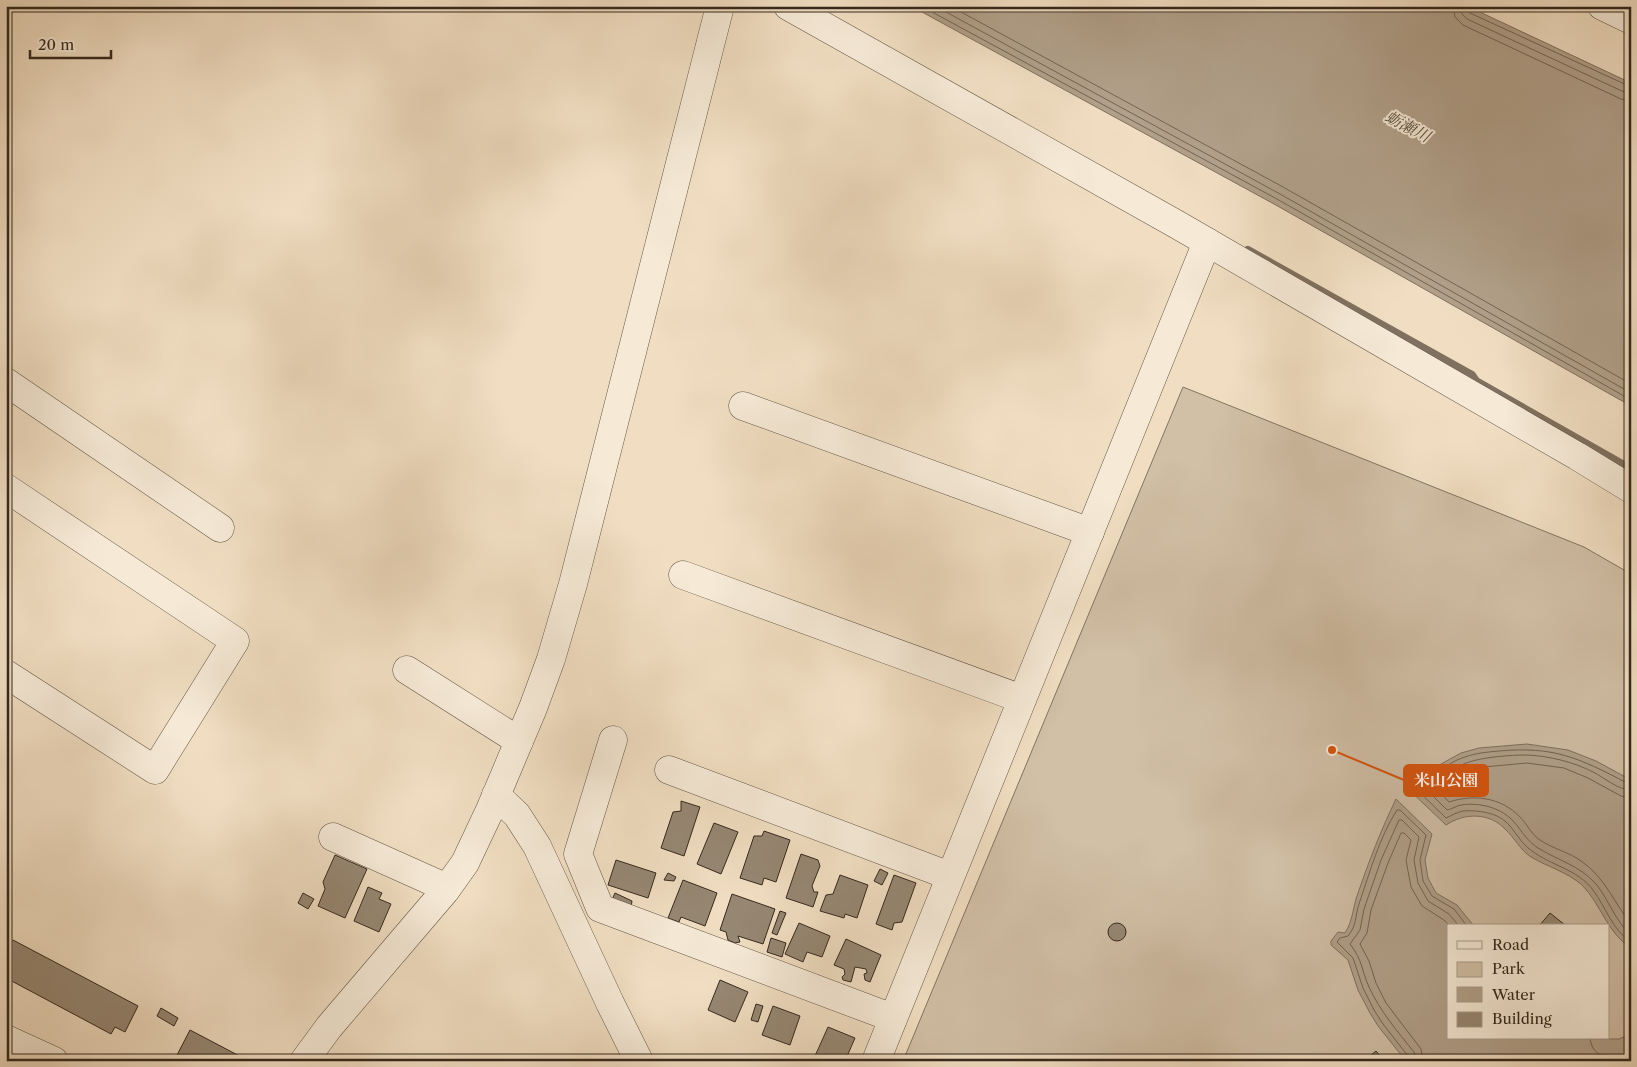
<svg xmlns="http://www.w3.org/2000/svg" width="1637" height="1067" font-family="'Libre Caslon Text','Noto Serif JP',serif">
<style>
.green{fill:#d1bfa6;stroke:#827462;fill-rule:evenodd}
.water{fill:#b1a08a;stroke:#7f705f}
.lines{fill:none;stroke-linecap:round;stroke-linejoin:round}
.shore{stroke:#726454;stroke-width:1}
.stream{stroke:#7f705f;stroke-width:8}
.building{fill:#968773;stroke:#34291e}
.minor-casing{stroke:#635647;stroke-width:29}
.minor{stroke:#f6ead7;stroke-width:28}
.labels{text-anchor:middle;stroke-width:4;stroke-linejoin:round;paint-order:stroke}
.water-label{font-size:16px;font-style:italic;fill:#5a4d3e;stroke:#f6ead7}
.leader{fill:none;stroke:#d6540e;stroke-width:2}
.callout-dot{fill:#d6540e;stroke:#f6ead7;stroke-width:2}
.callout{fill:#d6540e;stroke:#d6540e;stroke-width:2}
.callout-label{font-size:16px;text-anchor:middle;font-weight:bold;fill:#fff}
</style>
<rect width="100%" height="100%" fill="#f1dec2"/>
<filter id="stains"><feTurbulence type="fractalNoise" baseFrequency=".004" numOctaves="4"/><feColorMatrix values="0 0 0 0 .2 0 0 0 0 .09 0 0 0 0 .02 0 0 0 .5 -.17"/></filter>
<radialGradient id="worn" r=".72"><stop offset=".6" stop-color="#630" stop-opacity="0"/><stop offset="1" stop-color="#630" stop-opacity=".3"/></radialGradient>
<path class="green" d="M1183 387 1584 547 1631 574V1061H903ZM1448 926H1608V1038H1448Z"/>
<g class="water">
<path d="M911 6H1467L1631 83V406L1274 204Z"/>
<path d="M1527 744 1568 750 1596 761 1631 780V948C1607 933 1601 904 1582 885 1567 872 1548 867 1531 857 1520 850 1515 838 1505 829 1489 812 1464 813 1446 825L1404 785 1425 764 1432 769 1461 753 1479 748Z"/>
<path d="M1396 799 1432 834 1425 860 1428 878 1436 893 1457 905 1474 926H1448V1038L1619 1039 1631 1034V1061H1406L1378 1026 1370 1013 1358 990 1348 960 1331 945V941L1338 932 1345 933C1353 921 1353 906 1358 893 1369 861 1381 830 1396 799Z"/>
</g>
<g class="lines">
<g class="shore">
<path d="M921 6 1277 199 1631 400"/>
<path d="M935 6 1280 194 1631 393"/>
<path d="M950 6 1283 187 1631 384"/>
<path d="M1453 6 1455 17 1463 25 1621 99 1631 101"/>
<path d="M1460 6 1462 14 1467 19 1624 92 1631 94"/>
<path d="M1467 6V11L1470 13 1631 87"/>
<path d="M1631 784 1627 783C1579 758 1554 746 1499 751 1488 752 1476 753 1465 757 1454 760 1444 768 1435 774L1424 771 1412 785 1446 818C1451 816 1457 812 1463 811 1474 810 1488 812 1497 816 1513 823 1518 842 1532 851 1552 866 1577 869 1593 890 1606 907 1612 930 1631 942"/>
<path d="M1631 790C1618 790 1605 778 1593 772 1574 762 1549 756 1527 755 1510 755 1482 757 1466 763 1451 769 1441 782 1425 779L1421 784 1447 810C1452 809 1456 806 1461 805 1480 802 1502 808 1514 822 1522 831 1527 841 1538 848 1559 861 1579 865 1596 884 1609 900 1615 921 1631 935"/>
<path d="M1631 798 1621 796 1588 778 1564 768 1527 763 1483 767 1469 770 1437 789 1449 802C1473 794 1501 797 1520 817 1527 824 1531 834 1540 840 1553 849 1569 852 1581 861 1605 877 1614 903 1631 924"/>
<path d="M1590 1038C1592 1060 1614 1060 1631 1055"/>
<path d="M1410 1061 1408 1056 1383 1024 1374 1010 1363 988 1353 958 1337 942 1340 938 1348 936C1357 925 1355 916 1359 904 1370 872 1379 838 1397 810H1400L1426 835 1420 860 1423 881 1432 896 1454 909 1467 926"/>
<path d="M1416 1061 1414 1052C1397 1031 1380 1011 1369 987 1361 969 1363 961 1350 944L1360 930 1364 909 1381 860 1399 820H1402L1419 837 1414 860 1418 883 1428 901 1449 914 1459 926"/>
<path d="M1423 1061 1421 1049 1386 1003 1376 983 1369 961 1360 944 1367 933 1371 910 1388 863 1401 833H1404L1411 840 1406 860 1411 887 1422 906 1444 920 1450 926"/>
</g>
<path class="stream" d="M1248 250 1472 375 1476 381 1631 469"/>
</g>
<g class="building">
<path d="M681 801 700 807 684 856 661 848 673 812 681 811Z"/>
<path d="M714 823 738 832 721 874 697 864Z"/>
<path d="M764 831 790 840 776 882 764 878 762 885 740 878 754 836H762Z"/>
<path d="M801 854 818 860 820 866 812 886 814 892H818L813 907 786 898Z"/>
<path d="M335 855 367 869 345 918 318 906 325 889 323 882Z"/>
<path d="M616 860 656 873 648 898 608 885Z"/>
<path d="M880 869 888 873 882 885 874 881Z"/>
<path d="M668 873 676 877 674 881 664 880Z"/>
<path d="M840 875 868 885 857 918 845 914 844 918 820 911 826 895 833 894Z"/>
<path d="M894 875 916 883 902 922 894 923 892 930 876 924Z"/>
<path d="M683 880 717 893 705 926 681 917 679 922 668 918Z"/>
<path d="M368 887 382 893 379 899 391 904 379 932 354 921Z"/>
<path d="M303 893 314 899 308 909 298 903Z"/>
<path d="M615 893 632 901 631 907 611 902Z"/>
<path d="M732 894 775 909 763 944 738 936 740 942 735 943 728 940 726 932 720 930Z"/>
<path d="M780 911 786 913 777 935 772 933Z"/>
<path d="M1550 913 1565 925 1564 926H1539Z"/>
<circle cx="1117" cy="932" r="9"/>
<path d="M799 923 830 936 822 957 807 952 803 962 785 954Z"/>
<path d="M771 938 786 943 782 957 767 952Z"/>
<path d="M846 939 881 955 870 982 865 980 864 974 867 973 866 969 855 967 851 982 843 980 842 977 845 974 844 969 834 965Z"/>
<path d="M13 940 138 1006 125 1032 115 1027 111 1034 6 978V952Z"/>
<path d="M720 980 748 992 735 1022 708 1010Z"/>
<path d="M756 1004 763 1006 758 1022 751 1020Z"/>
<path d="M773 1006 800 1016 790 1045 762 1035Z"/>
<path d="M161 1008 178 1018 174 1026 157 1016Z"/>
<path d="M828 1027 855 1038 845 1061H827L815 1056Z"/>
<path d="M190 1030 249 1061H183L176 1057Z"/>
<path d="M1376 1051 1384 1061H1364Z"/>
</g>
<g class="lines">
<defs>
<g id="minor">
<path d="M788 6 1176 224 1577 456 1631 489"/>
<path d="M1602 6 1631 20"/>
<path d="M6 382 220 528"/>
<path d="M743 406 1090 532"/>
<path d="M6 488 235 641 155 770 6 674"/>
<path d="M683 575 1022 699"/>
<path d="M407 670 519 741"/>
<path d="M613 740 578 854 600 908 893 1018"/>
<path d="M669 770 950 876"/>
<path d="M496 795 517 815 537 846 610 1003 639 1061"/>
<path d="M333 837 447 888"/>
<path d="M6 1039 54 1061"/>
<path d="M304 1061 329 1027 445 891 465 863 490 810 533 708 551 659 573 584 720 6"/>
<path d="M876 1061 1207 242"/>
</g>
</defs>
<use href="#minor" class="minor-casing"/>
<use href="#minor" class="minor"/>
</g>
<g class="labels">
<g class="water-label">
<text transform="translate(1408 126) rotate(28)" y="6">蛎瀬川</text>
</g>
</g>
<path class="leader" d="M1332 750L1404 780"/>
<circle class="callout-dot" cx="1332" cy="750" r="5"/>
<rect class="callout" x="1404" y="765" width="84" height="31" rx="5"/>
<g class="callout-label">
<text x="1446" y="786">米山公園</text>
</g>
<rect width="1637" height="1067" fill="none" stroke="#f1dec2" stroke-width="25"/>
<rect x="8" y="8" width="1622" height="1052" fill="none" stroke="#34291e" stroke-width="2.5"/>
<rect x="12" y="12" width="1612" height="1042" fill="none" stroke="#34291e"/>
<rect x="1447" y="924" width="162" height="115" fill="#f6ead7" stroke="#a89d8d"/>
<rect x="1457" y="941" width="25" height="8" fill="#f6ead7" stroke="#a89d8d"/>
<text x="1492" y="950" font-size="15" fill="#34291e">Road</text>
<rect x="1457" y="962" width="25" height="15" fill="#d1bfa6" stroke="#a89d8d"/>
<text x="1492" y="974" font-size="15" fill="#34291e">Park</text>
<rect x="1457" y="987" width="25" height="15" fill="#b1a08a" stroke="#a89d8d"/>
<text x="1492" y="1000" font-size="15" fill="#34291e">Water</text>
<rect x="1457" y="1012" width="25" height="15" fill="#968773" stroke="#a89d8d"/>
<text x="1492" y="1024" font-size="15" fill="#34291e">Building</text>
<path d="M30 50v8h81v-8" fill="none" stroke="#34291e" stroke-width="2.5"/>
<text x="38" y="50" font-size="15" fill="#34291e" stroke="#f6ead7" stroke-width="4" paint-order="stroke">20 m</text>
<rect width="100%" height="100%" filter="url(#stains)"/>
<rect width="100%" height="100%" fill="url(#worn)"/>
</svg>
